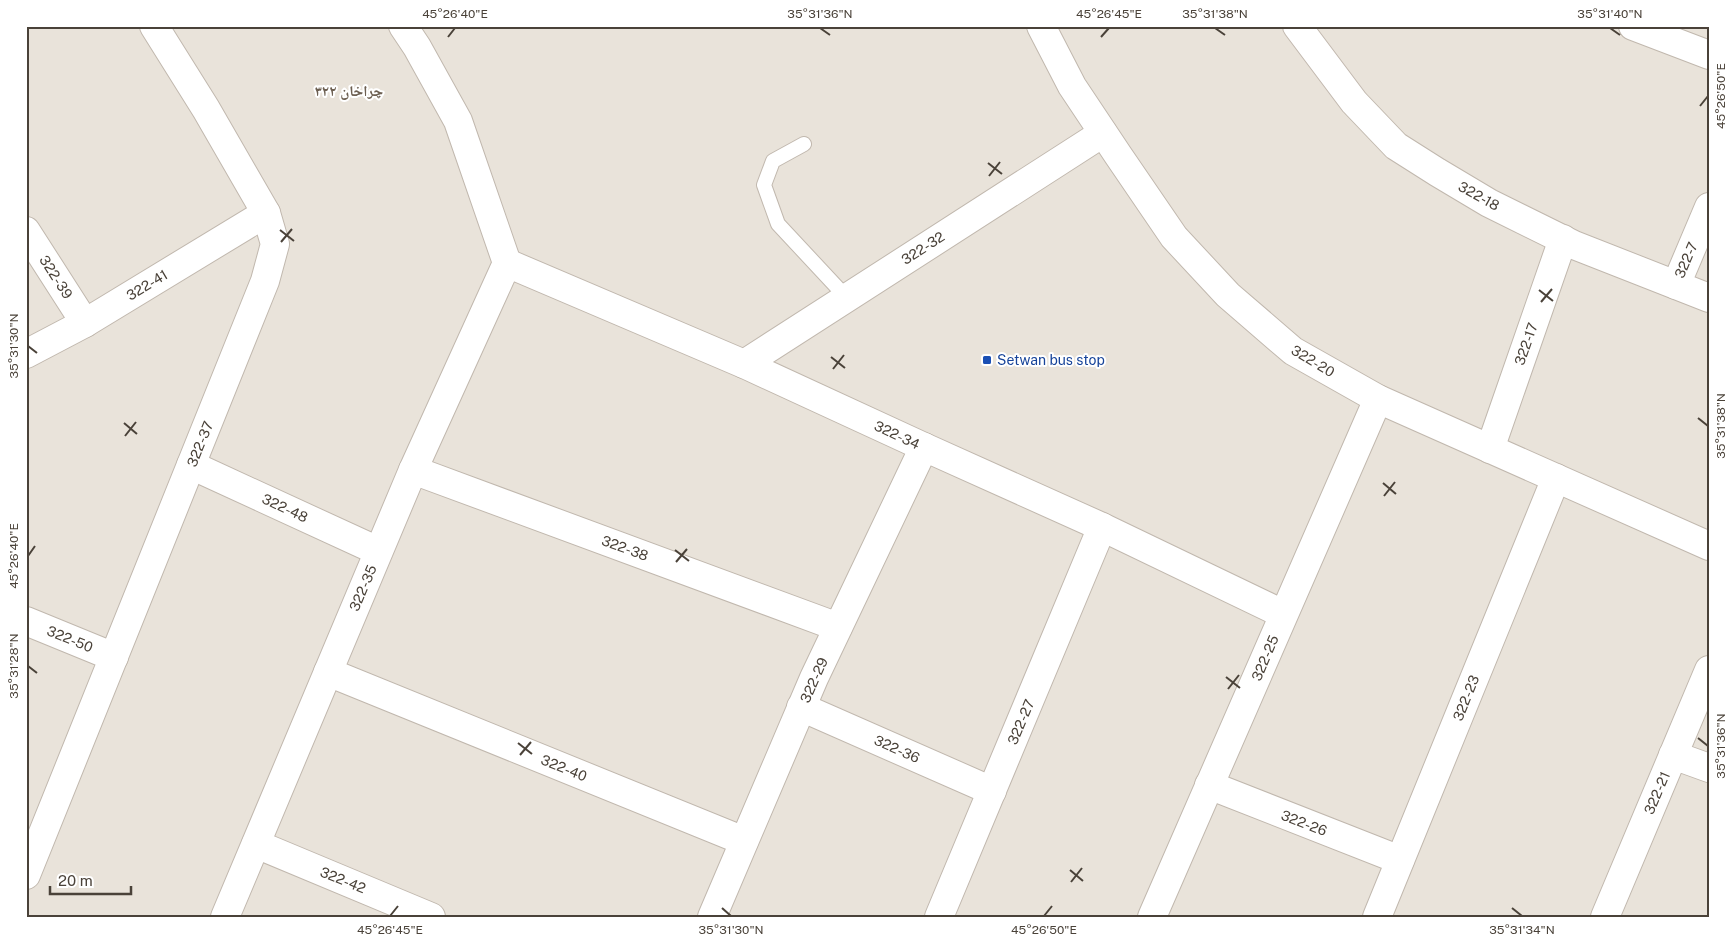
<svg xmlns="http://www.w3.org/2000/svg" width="1735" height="943" font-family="'Public Sans','Noto Naskh Arabic',sans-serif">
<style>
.residential{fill:#e9e3da}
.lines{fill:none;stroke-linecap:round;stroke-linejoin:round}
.service-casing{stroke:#c1b8ae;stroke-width:16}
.minor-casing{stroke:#c1b8ae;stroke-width:30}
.service{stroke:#fff;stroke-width:14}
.minor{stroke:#fff;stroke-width:28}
.ticks{fill:none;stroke:#4a4239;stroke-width:2}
.transit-dot{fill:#1a4fb4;stroke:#fff;stroke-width:2}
.labels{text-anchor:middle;stroke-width:4;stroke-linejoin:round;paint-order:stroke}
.street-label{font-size:14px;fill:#4a4239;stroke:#fff}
.transit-label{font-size:14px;fill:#164399;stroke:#fff;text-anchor:start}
.neighbourhood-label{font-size:15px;font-weight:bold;fill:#6c5f51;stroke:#fff}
.neatline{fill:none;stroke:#4a4239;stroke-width:2}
.ticks-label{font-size:12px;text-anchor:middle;fill:#4a4239}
</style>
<rect width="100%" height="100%" fill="#f5f2ec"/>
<rect class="residential" x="26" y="26" width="1683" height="891"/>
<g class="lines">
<defs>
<path id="service" d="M804 144 773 161 764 185 778 224 847 298"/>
<g id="minor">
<path d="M403 26 417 47 458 121 507 263"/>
<path d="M1041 26 1072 86 1118 155 1174 237 1228 295 1293 351 1378 399 1709 546"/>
<path d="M1297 26 1354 102 1396 146 1437 172 1489 203 1574 245 1709 298"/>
<path d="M1633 26 1709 55"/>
<path d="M26 231 85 323"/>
<path d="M507 263 744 364 924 447 1102 527 1283 614"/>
<path d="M1676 285 1709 207"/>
<path d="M26 354 85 323 266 213"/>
<path d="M744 364 1103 133"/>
<path d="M1490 449 1563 239"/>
<path d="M191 465 378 551"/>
<path d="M413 470 838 627"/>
<path d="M26 621 114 657"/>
<path d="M328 672 744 841"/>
<path d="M801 707 992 791"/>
<path d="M1673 755 1709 768"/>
<path d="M1209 785 1400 860"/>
<path d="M256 844 431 917"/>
<path d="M26 875 265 281 275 244 266 213 206 109 154 26"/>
<path d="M225 917 413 470 507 263"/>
<path d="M712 917 814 678 924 447"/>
<path d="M939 917 1102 527"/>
<path d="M1152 917 1378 399"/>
<path d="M1377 917 1556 478"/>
<path d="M1605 917 1709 670"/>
</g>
</defs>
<use href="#service" class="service-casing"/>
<use href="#minor" class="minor-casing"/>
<use href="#service" class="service"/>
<use href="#minor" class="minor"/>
</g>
<path class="ticks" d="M820 28 830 35M1215 28 1225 35M1610 28 1620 35M448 37 455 28M1101 37 1109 28M1700 106 1708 96M988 163 1002 174M989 176 1000 162M280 230 294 241M281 242 292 229M1539 290 1553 301M1541 302 1552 289M28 346 37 353M831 357 845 368M833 369 844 355M1698 418 1708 426M124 423 137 434M125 436 136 422M1383 483 1396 494M1384 496 1395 482M675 550 689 561M28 556 35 546M676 562 687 549M28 666 37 673M1226 677 1240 688M1228 689 1239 675M1698 738 1708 746M518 743 532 754M520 755 531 742M1070 870 1083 881M1071 882 1082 868M722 908 731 916M1512 908 1522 916M390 916 398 906M1044 916 1052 906"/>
<rect class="transit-dot" x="982" y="355" width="10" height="10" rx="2.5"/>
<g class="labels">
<g class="street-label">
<text transform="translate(1479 196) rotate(29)" y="5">322-18</text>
<text transform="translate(923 248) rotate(-33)" y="5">322-32</text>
<text transform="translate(1686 260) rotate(-67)" y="5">322-7</text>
<text transform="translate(56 277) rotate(57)" y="5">322-39</text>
<text transform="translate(147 285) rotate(-31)" y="5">322-41</text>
<text transform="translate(1526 344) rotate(-71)" y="5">322-17</text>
<text transform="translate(1313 361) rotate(31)" y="5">322-20</text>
<text transform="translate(897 435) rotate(25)" y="5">322-34</text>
<text transform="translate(200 444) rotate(-68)" y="5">322-37</text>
<text transform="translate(285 508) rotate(25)" y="5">322-48</text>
<text transform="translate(625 548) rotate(20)" y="5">322-38</text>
<text transform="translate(363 588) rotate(-67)" y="5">322-35</text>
<text transform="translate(70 639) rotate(22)" y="5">322-50</text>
<text transform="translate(1265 658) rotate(-67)" y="5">322-25</text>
<text transform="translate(814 680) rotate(-66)" y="5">322-29</text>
<text transform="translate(1466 698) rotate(-68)" y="5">322-23</text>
<text transform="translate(1021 722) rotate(-67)" y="5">322-27</text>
<text transform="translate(897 749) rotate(24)" y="5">322-36</text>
<text transform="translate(564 768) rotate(22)" y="5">322-40</text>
<text transform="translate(1657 793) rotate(-67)" y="5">322-21</text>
<text transform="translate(1304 823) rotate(21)" y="5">322-26</text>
<text transform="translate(343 880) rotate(22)" y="5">322-42</text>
</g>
<g class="transit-label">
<text x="997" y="365">Setwan bus stop</text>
</g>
<g class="neighbourhood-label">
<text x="349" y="96">چراخان ٣٢٢</text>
</g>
</g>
<rect width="1735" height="943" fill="none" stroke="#ffffff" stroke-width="55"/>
<path d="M50 886v8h81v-8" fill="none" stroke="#4a4239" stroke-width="2.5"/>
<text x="58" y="886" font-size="15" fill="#4a4239" stroke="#ffffff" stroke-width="4" paint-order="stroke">20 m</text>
<rect x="28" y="28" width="1680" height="888" class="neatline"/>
<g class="ticks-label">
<text x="455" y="18">45°26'40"E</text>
<text x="820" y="18">35°31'36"N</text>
<text x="1109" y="18">45°26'45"E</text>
<text x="1215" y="18">35°31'38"N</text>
<text x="1610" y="18">35°31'40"N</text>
<text transform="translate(1721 96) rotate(-90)" y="4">45°26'50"E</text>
<text transform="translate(14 346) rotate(-90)" y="4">35°31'30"N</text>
<text transform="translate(1721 426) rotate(-90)" y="4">35°31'38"N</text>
<text transform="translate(14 556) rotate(-90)" y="4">45°26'40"E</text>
<text transform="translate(14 666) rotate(-90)" y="4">35°31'28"N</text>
<text transform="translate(1721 746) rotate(-90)" y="4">35°31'36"N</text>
<text x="390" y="934">45°26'45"E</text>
<text x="731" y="934">35°31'30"N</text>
<text x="1044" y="934">45°26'50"E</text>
<text x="1522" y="934">35°31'34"N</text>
</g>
</svg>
